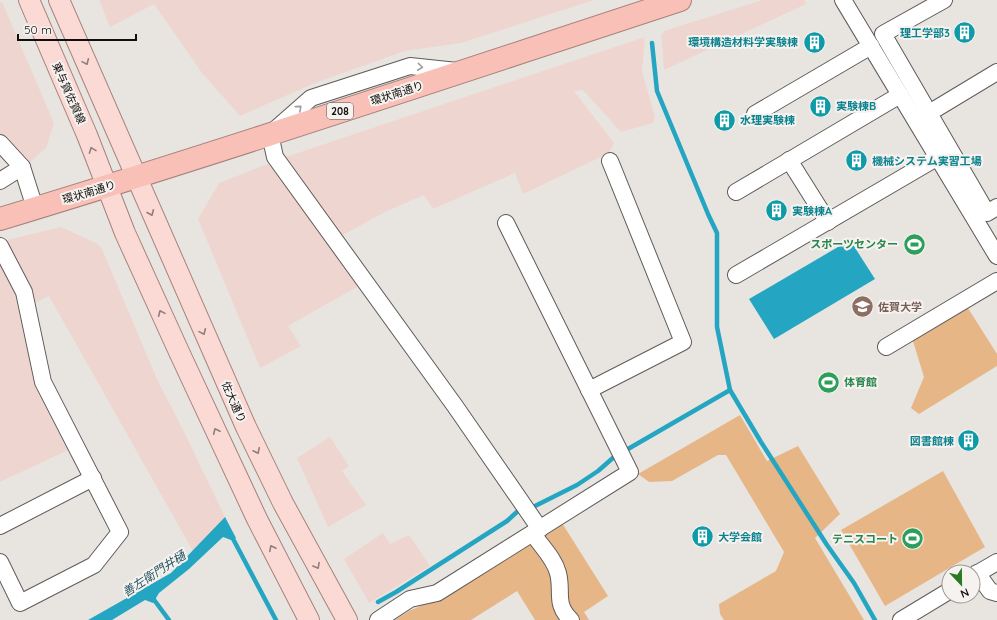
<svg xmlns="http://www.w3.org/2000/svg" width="997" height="620" font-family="Quicksand,'Noto Sans JP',sans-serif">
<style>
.commercial{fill:#efd5d0}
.green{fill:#e7b687}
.water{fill:#24a5c2}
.pier{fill:#e8e5e1}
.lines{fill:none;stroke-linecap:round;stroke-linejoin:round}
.stream{stroke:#24a5c2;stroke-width:4.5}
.minor-casing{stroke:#5e5b59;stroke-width:18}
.major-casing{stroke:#a7827c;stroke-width:22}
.highway-casing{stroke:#a7827c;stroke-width:24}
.minor{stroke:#fff;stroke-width:16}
.major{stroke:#fbd9d4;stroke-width:20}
.highway{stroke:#f8c0b7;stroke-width:22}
.oneway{stroke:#927e7b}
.oneway2{stroke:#a09f9f}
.labels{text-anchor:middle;stroke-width:4;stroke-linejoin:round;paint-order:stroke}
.shield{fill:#f6f2ef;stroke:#565352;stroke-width:1}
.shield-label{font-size:10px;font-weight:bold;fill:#110f0e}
.culture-label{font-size:11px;font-weight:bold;fill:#0d838f;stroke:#f6f2ef;text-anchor:start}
.street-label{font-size:11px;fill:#110f0e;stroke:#f6f2ef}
.leisure-label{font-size:11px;font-weight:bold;fill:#27864d;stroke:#f6f2ef;text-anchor:end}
.education-label{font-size:11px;font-weight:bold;fill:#785e54;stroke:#f6f2ef;text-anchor:start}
.water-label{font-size:12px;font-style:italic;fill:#245562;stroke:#f6f2ef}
</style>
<rect width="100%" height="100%" fill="#e8e5e1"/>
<g class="commercial">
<path d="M99 0H594L461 43 405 51 315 83 240 116 202 73 154 4 110 27Z"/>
<path d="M762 0H805L806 4 664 70 661 32Z"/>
<path d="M0 2H2L54 123 46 148 29 163 0 134Z"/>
<path d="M645 37 642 71 655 117 653 123 621 132 583 90 574 91 614 143 609 153 523 194 515 173 433 209 424 195 385 212 339 237 283 158Z"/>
<path d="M270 163 362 284 288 326 301 346 260 368 198 219 219 183Z"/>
<path d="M61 227 96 243 102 249 157 379 184 432 225 517 193 551 49 296 33 304 50 381 81 444 0 482V244L4 243 7 240Z"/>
<path d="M330 437 349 466 342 471 366 505 328 527 297 458Z"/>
<path d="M383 533 390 544 409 535 430 566 369 603 344 559Z"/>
</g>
<g class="green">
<path d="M966 305 997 354V366L919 414 911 408 924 377 912 338Z"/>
<path d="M740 415 767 461 798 446 840 514 815 538 864 620H724L720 614 719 604 776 571 784 552 726 455H718L672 481 649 482 638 474Z"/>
<path d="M943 471 985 547 885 606 841 530Z"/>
<path d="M562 523 608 596 584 612 589 620H535L517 591 471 620H395L409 611 441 597Z"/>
</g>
<g class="water">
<path d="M850 240 875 279 774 339 749 299Z"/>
<path d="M225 517 236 538 231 540 223 537 189 569 159 593 153 603 145 600 112 620H88L171 573Z"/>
</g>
<path class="pier" d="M638 0H659L664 27 663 34 643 40 645 37Z"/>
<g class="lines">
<g class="stream">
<path d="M652 43 657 91 708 214 717 233V327L730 390 761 442 827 545 854 583 875 620"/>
<path d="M628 449 730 390"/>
<path d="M535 506 577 485 598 471 614 457"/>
<path d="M231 535 276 620"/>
<path d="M152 597 169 620"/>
<path d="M378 602 396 592 507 521 519 510"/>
</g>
<defs>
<g id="minor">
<path d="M843 0 997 256"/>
<path d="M944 0 883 34 987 213 997 207"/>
<path d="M457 71 410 66 311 98 270 134 275 157 455 406 540 529"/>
<path d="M929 113 997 72"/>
<path d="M755 114 871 46"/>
<path d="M0 143 22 167 35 208"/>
<path d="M789 160 828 222"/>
<path d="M0 181 22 167"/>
<path d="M736 192 900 95"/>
<path d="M0 246 24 292 43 382 120 532 94 565 20 603 0 562"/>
<path d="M736 275 938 157"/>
<path d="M886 347 997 281"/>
<path d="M589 390 683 342 610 161"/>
<path d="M0 526 93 478"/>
<path d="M533 534C542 547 554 558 558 573 563 592 554 604 571 620"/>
<path d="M977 573 990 591 997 593"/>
<path d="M973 576 997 562"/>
<path d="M378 620 410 599 437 593 630 472 506 223"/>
<path d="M901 620 949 591"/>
</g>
<g id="major">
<path d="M29 0 87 135 125 233 180 354 257 519 309 620"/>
<path d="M59 0 246 427 283 503 347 620"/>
</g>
<path id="highway" d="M0 219C228 150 454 74 680 0"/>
</defs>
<use href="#minor" class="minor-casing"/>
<use href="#major" class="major-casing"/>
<use href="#highway" class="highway-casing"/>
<use href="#minor" class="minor"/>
<use href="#major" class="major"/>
<use href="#highway" class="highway"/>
</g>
<defs><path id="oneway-chevron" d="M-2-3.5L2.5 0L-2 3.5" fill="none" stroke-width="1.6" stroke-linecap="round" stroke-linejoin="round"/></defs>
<g class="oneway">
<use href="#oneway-chevron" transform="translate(86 62) rotate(66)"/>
<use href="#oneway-chevron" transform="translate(92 150) rotate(-111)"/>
<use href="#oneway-chevron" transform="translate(151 213) rotate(67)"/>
<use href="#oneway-chevron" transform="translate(161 313) rotate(-114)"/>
<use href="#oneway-chevron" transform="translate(203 332) rotate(66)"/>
<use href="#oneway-chevron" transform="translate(216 431) rotate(-115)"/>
<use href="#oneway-chevron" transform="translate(257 451) rotate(64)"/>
<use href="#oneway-chevron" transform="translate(272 548) rotate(-117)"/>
<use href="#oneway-chevron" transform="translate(317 566) rotate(61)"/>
</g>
<g class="oneway2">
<use href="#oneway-chevron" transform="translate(420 67) rotate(6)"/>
<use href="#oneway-chevron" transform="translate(299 108) rotate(-41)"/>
</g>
<defs>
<symbol id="building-disc" viewBox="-11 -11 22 22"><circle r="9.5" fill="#0f9aa8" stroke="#f6f2ef"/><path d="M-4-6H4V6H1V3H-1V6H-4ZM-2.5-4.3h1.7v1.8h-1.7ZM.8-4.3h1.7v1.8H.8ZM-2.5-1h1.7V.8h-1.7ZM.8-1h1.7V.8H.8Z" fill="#fff"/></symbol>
<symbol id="stadium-disc" viewBox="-11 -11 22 22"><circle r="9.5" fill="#2e9e5b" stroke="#f6f2ef"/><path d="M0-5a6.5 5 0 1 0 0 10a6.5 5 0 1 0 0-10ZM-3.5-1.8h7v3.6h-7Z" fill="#fff"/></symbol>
<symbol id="university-disc" viewBox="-11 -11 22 22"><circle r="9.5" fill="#8d6e63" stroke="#f6f2ef"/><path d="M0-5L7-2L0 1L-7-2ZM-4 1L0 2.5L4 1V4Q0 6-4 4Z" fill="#fff"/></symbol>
</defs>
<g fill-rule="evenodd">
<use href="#building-disc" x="952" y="20" width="25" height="25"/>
<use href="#building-disc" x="802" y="30" width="25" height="25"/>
<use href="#building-disc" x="808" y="94" width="25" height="25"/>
<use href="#building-disc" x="712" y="108" width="25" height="25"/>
<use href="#building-disc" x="844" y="148" width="25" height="25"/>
<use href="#building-disc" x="764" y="198" width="25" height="25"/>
<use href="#stadium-disc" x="902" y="232" width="25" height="25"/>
<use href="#university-disc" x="850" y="294" width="25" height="25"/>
<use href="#stadium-disc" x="816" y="370" width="25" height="25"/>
<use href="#building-disc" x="956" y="428" width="25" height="25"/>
<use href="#building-disc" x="690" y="524" width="25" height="25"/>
<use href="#stadium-disc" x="900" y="526" width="25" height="25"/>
</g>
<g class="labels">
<rect class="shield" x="327" y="103" width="26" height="16" rx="3"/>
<g class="shield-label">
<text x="340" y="115">208</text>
</g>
<g class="culture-label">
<text x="950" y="37" text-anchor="end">理工学部3</text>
<text x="798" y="46" text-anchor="end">環境構造材料学実験棟</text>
<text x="836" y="110">実験棟B</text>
<text x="740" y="124">水理実験棟</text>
<text x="872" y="165">機械システム実習工場</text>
<text x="792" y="215">実験棟A</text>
<text x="954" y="445" text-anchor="end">図書館棟</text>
<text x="718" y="541">大学会館</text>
</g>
<g class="street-label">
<text transform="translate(69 93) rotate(66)" y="4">東与賀佐賀線</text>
<text transform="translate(397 93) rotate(-18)" y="4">環状南通り</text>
<text transform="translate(89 192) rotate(-17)" y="4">環状南通り</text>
<text transform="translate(234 402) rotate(66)" y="4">佐大通り</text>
</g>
<g class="leisure-label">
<text x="898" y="248">スポーツセンター</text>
<text x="844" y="386" text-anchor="start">体育館</text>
<text x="898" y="543">テニスコート</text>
</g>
<g class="education-label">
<text x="878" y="311">佐賀大学</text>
</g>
<g class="water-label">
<text transform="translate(154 574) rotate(-33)" y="4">善左衛門井樋</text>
</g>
</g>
<g transform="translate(961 584) rotate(158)"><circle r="19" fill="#f6f2ef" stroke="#9a9795"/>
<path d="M0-3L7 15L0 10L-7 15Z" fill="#2a7a23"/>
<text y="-6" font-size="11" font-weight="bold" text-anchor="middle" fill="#110f0e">N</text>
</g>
<path d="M18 34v6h118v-6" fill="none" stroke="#110f0e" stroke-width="2"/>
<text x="24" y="34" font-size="12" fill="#110f0e" stroke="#f6f2ef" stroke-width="3" paint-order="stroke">50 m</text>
</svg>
